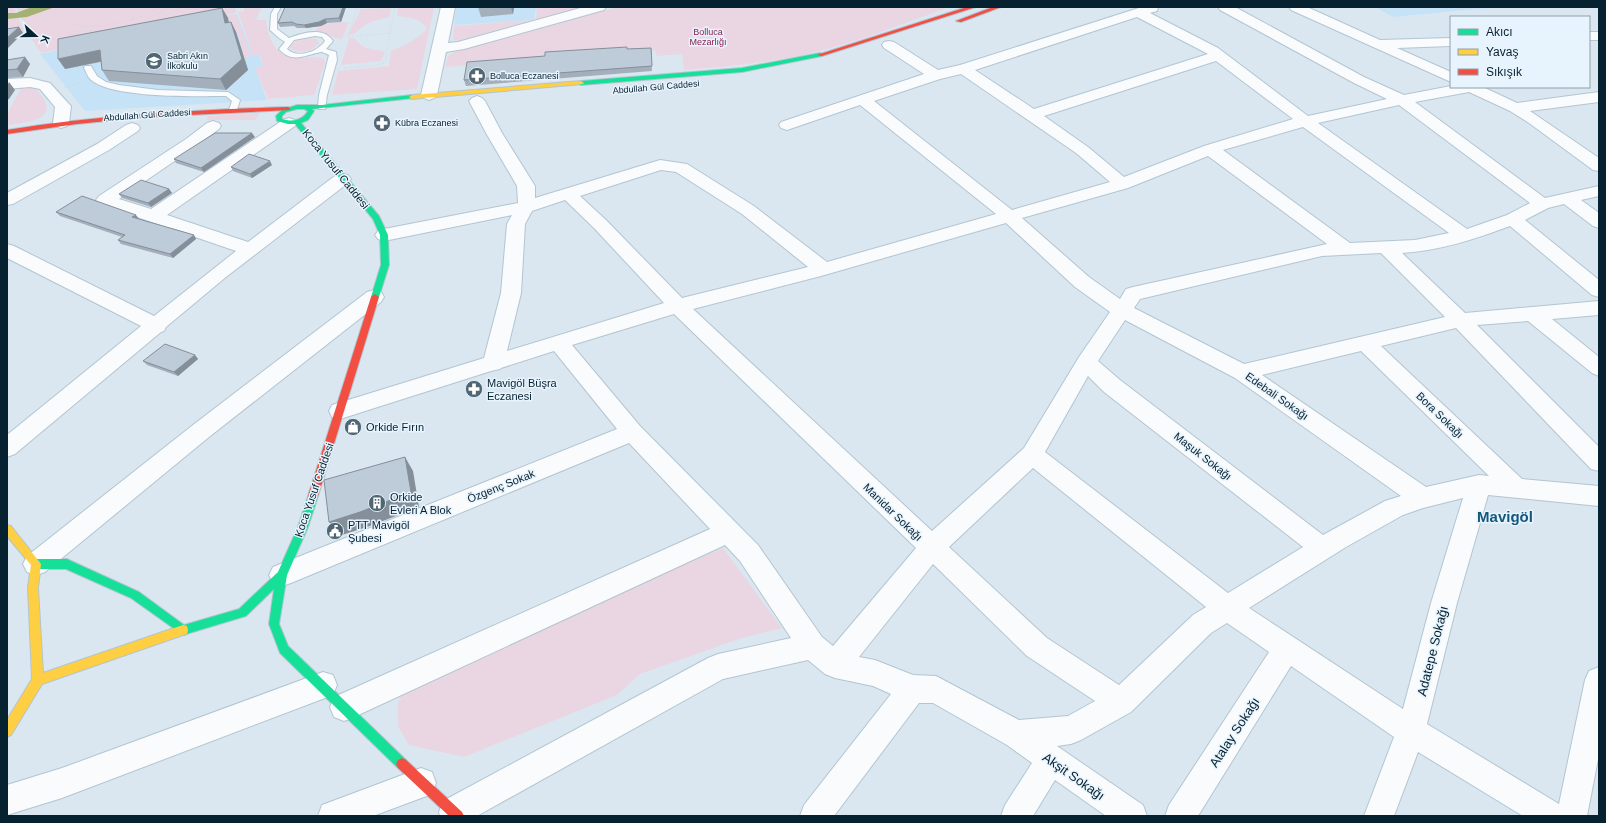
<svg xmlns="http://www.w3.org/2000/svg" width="1606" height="823" font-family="Helvetica,sans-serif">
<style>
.built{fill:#c6e2f6}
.green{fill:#ead6e2}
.water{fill:#a3b273}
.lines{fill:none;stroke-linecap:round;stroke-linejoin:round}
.lane-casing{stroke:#b2c5d1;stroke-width:2}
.street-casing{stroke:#b2c5d1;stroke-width:2}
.fast-casing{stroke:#b2c5d1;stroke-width:2}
.slow-casing{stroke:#b2c5d1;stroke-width:2}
.jam-casing{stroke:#b2c5d1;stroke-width:2}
.path{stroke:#d0d4d7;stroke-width:1.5;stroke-dasharray:0.5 2;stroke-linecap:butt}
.lane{fill:#f9fbfd;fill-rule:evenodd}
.street{fill:#f9fbfd;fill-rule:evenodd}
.fast{fill:#16e098;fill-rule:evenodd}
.slow{fill:#ffcf43;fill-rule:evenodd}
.jam{fill:#f24e42;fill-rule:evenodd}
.wall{fill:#a3afbb}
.shaded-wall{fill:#858f99}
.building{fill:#beccda;stroke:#858f99}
.labels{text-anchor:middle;stroke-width:3;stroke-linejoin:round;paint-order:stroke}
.far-park-label{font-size:9px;fill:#8b1e50;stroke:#e8f4fd}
.far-poi-label{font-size:9px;fill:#062130;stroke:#e8f4fd;text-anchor:start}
.far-street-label{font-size:9px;fill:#062130;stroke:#e8f4fd}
.street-label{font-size:11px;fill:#062130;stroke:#e8f4fd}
.poi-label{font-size:11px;fill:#062130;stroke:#e8f4fd;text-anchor:start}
.near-street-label{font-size:13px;fill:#062130;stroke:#e8f4fd}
.district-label{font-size:15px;font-weight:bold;fill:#13587c;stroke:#e8f4fd}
</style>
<rect width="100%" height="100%" fill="#dae7f0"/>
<g class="built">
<path d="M456 7H536L534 20 454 25Z"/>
<path d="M1375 7H1497L1393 17Z"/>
<path d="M237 14 253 56 259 55 263 66 255 68 267 100 85 111 40 54Z"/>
</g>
<g class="green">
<path d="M7 7H14L24 32 7 34Z"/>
<path d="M16 7H235L236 13 41 53 27 33Z"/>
<path d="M244 7H262L256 20H266C267 29 269 37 274 45 285 64 304 55 323 58L325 63 314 95 268 99 255 68 263 66 260 55 253 56 238 12 244 11Z"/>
<path d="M398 7H434L417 89 332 95 338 71 389 66 391 51C401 47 422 37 427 28 420 18 408 17 397 16Z"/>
<path d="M537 7H582L536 20Z"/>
<path d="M618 7H942L944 9C900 25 857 42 811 53 769 63 726 66 684 70L682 54 657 56 655 50 445 67 448 56 460 49Z"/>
<path d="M391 8 389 17C376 20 363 23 355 34L348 35 361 9Z"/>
<path d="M236 14 251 56 241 58 219 57 243 52 237 31 229 33 231 28 229 17 169 30H159Z"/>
<path d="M533 20 459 41 453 40 454 26Z"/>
<path d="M349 22 342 39C333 39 326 31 316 31 321 21 339 23 349 22Z"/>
<path d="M305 38 317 39 319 43C313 51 300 54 291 49L290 47 293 43Z"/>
<path d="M349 38H354C362 49 372 50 385 51L381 61 341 65Z"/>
<path d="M33 86C64 117 36 122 7 125V114L22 87Z"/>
<path d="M260 113 256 120H206L208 116Z"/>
<path d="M723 548 782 628 739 639 640 674 617 695 464 757 409 745 398 726V702L410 681Z"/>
</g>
<path class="water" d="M32 7H55L27 17 7 19V13H16Z"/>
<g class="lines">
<defs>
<g id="lane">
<path d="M275 7H281L277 14V29L289 38C302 33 324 26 333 41L326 49 336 52 337 60 327 95 325 109H319L318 107 319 95 329 55C327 54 323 52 321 52 305 55 292 64 279 49L285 42 279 38 270 30 271 14ZM315 36 322 37 325 41C317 52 298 59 287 49L294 40Z"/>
<path d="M85 66H91L97 76 106 82 119 85 158 90 228 92 240 100 237 110 233 112 229 110 232 101 226 96C197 96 111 99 90 79 87 76 86 71 84 68Z"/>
</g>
<g id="street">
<path d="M441 7H455L448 43 458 42 584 7H606L604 10 464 49 446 52 437 95 434 98 429 100 424 98 421 95Z"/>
<path d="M1142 7H1158L1157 11 1150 13 1218 48 1308 116 1387 99 1354 83 1220 10 1218 7H1235L1364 77 1404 95 1451 86 1483 87 1517 103 1599 92V102L1530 111 1599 158V171L1593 170 1529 123 1510 111 1469 92 1415 102 1545 198 1599 186V196L1581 200 1599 213V228L1593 226 1564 204 1548 208 1525 220 1599 280V297L1592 295 1510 226C1475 239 1439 251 1402 253L1465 313 1599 301V315L1552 319 1599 357V376L1592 373 1528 321 1477 325 1599 447V471L1591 469 1456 328 1381 346 1522 479 1599 486V506L1488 495 1457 603 1427 724 1559 804 1585 680 1589 671 1599 667V754L1587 816H1523L1418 752 1394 816H1364L1394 737 1291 666 1198 816H1165L1169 805 1269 652 1227 623 1211 633 1131 712 1081 740 1071 744 1057 746 1143 805 1147 816H1106L1055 780 1033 816H1001L1005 805 1032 763 1007 745 933 703H919L834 816H800L804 805 891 694 873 686 835 678 825 674 808 660 723 679 477 816H440L439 812 443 801 708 658 718 654 791 638 740 561 725 545 354 717 344 721 334 717 330 707 334 697 710 529 629 443 291 583 282 586 273 583 269 575 273 567 617 429 554 351 501 368 500 369 491 371 340 419 332 417 329 411 332 405 484 358 501 293 507 224 512 215 384 241 378 239 375 235 378 231 384 229 518 203 517 186 486 133 469 101 472 98 477 96 482 98 485 101 502 133 535 186V198L660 160 687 164 754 206 827 262 996 214 860 105 787 130 781 128 779 125 781 122 924 74 884 48 882 45 884 42 889 41 894 42 938 70 960 65ZM1137 17 1208 54 1034 109 975 70ZM1216 61 1293 119 1204 146 1124 177 1088 147 1044 116ZM961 74 1076 153 1110 182 1012 210 874 101 940 79ZM1399 105 1530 203 1507 215 1467 229 1318 123ZM1303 127 1449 233 1415 240 1350 243 1223 150ZM1208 156 1327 244 1133 287 1126 289 1120 299 1089 277 1022 218 1128 188ZM661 170 676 172 742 214 808 267 682 298 606 220 580 196ZM565 200 594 228 664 303 507 351 521 293 525 224 532 211ZM1006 223 1075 287 1110 312 1079 357 1024 448 932 531 693 309 821 276ZM1381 253 1445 317 1244 364 1134 308 1140 299 1322 256ZM674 314 916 548 833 646 822 637 758 545 640 426 572 345ZM1125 320 1235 378 1401 496 1385 501 1323 535 1120 380 1098 361ZM1361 351 1489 476 1479 475 1426 487 1262 375ZM1088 376 1104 392 1303 547 1228 593 1045 452ZM1033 468 1206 607 1193 615 1119 685 1047 638 949 547ZM1463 498 1431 603 1403 709 1249 608 1346 547 1403 515 1423 508ZM933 564 1027 656 1095 701 1068 716 1019 720 936 676 913 675 875 660 859 657Z"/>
<path d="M1289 7H1307L1380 40 1451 38V46L1397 48 1451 72V82L1291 10Z"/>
<rect x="1589" y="32" width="10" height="8"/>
<path d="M30 78 50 83 68 103 71 106 69 123 67 126 61 128 55 126 53 123 55 107 40 89 30 87 7 89V79Z"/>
<path d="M289 118 295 120 297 123 295 126 167 215 248 242 336 175 342 174 348 175 351 179 348 183 226 277 166 327 164 331 161 332 15 454 7 457V435L141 326 7 258V244L14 246 154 316 236 251 99 204 96 200 99 196 186 139 207 123 213 121 219 123 221 126 219 129 198 145 119 199 151 209 283 120Z"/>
<path d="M132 123 138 125 140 128 138 131 109 150 13 204 7 205V193L97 144 126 125Z"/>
<path d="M374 290 381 292 384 297 381 302 209 437 45 572 36 575 27 572 23 564 27 556 193 425 367 292Z"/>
<path d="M323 672 333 675 337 685 333 695 62 798 7 815V785L62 768Z"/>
<path d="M421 768 432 772 436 783 432 794 373 816H318L322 805Z"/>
</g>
<g id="fast">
<path d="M820 53 822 54V56L742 72 581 85 578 83 581 81 742 68Z"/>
<path d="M412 95 414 96V98L312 109 314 111 308 120 301 123 379 216 388 235 389 265 379 297 375 300 371 297 381 265 380 235 373 219 295 124H288L277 121 276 116 282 110 297 105H322ZM297 109H304L308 111C302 121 292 122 282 119V116L286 112Z"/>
<path d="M313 492 316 493 318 496 308 527 287 575 279 624 288 646 406 760 408 764 406 768 402 770 398 768 280 653 269 624 274 589 246 616 183 635 131 598 66 569H36L32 567 31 564 32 561 36 559H67L71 561 139 592 184 625 239 609 278 572 298 527 308 496 310 493Z"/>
</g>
<g id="slow">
<path d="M581 81 584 83 583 84 412 99 409 97 412 95Z"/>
<path d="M7 525 11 526 41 564 38 588 43 673 183 625 187 626 188 630 187 634 183 635 42 684 11 735 7 737V720L32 679 28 588 31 565 7 536Z"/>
</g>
<g id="jam">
<path d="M967 7H976L822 56 817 55Z"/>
<path d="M993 7H1001L961 22 956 21Z"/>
<path d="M288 107 290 108V110L147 117 77 124 7 134V130C100 115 194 110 288 107Z"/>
<path d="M375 294 379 297 318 496 316 499 313 500 310 499 308 496 371 297Z"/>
<path d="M402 758 406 760 462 812 464 816H449L398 768 396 764 398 760Z"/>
</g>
</defs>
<use href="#lane" class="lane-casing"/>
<use href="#street" class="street-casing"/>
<use href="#fast" class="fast-casing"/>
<use href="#slow" class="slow-casing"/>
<use href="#jam" class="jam-casing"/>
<g class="path">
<path d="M358 7 347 37 391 33"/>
<path d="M155 21 182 7"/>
<path d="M72 25C105 30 133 21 163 7"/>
<path d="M128 26 141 22 170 7"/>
<path d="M74 31H103"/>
<path d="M69 34 84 35"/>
<path d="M344 68 378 65 385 62 395 7"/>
<path d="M65 87 80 83"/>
</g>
<use href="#lane" class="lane"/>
<use href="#street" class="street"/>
<use href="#fast" class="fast"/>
<use href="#slow" class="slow"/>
<use href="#jam" class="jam"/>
</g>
<g class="wall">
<path d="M346 7 341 22 327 23 321 26 306 28H297L294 26 280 27 278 23Z"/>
<path d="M478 7H514L513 14 481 17Z"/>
<path d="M222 8 228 18V22H231L236 32 248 70 226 90 109 81 102 70 101 62 65 69Z"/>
<path d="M651 48 652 71 466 86 464 80 627 49Z"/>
<path d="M7 60 30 64 23 77 7 78Z"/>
<path d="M255 137 204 172 176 163 174 159Z"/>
<path d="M272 165 252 178 233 171 231 167Z"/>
<path d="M169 189 172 193 151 207 122 198 119 194Z"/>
<path d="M56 212 138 219 194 235 196 239 173 258 121 244 118 240 122 237 60 216Z"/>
<path d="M195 355 198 359 178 376 147 365 143 361Z"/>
</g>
<g class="shaded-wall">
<path d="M343 7H346L341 22 339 18Z"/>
<path d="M511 7H514L513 14Z"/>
<path d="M222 8 228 18 231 33 225 23Z"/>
<path d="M325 19 327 23 321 26 306 28 304 25Z"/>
<path d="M231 22 236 32 248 70 226 90 220 79Z"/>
<path d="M19 27 23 33 7 49V38Z"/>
<path d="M651 48 652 53V71V66Z"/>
<path d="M100 50 107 60 65 69 58 59Z"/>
<path d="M25 57 30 64 23 77 17 69Z"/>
<path d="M9 82 15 90 9 99 7 100V86Z"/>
<path d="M252 133 255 137 204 172 201 168Z"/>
<path d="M270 161 272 165 252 178 250 174Z"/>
<path d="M169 189 172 193 151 207 148 203Z"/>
<path d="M136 215 139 219 132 217Z"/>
<path d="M194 235 196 239 173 258 170 254Z"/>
<path d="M195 355 198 359 178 376 174 372Z"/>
<path d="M405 457 413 471 419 507 370 526 339 536 329 522Z"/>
</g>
<g class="building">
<path d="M285 7H343L339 18 325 19 319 22 304 25 296 24 292 22 278 23Z"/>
<path d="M222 8 225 23 231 22 242 59 220 79 102 70 100 50 58 59V39Z"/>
<path d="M19 27 7 38V29Z"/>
<path d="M627 47V49L651 48 652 66 464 80 467 62 545 56V52Z"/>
<path d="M25 57 17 69 7 70V60Z"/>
<path d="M215 133H252L201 168 174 159Z"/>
<path d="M249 154 270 161 250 174 231 167Z"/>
<path d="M141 180 169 189 148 203 119 194Z"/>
<path d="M82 196 136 215 132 217 194 235 170 254 118 240 125 235 56 212Z"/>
<path d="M165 344 195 355 174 372 143 361Z"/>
<path d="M405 457 411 492 360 512 329 522 324 480Z"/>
</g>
<defs>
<symbol id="school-disc" viewBox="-11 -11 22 22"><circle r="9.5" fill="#506673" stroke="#e8f4fd"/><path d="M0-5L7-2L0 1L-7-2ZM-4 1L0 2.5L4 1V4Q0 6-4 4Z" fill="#fff"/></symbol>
<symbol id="pharmacy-disc" viewBox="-11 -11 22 22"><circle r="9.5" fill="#506673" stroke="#e8f4fd"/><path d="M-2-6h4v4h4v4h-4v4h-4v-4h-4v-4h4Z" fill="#fff"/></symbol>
<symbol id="shop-disc" viewBox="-11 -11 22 22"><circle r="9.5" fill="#506673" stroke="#e8f4fd"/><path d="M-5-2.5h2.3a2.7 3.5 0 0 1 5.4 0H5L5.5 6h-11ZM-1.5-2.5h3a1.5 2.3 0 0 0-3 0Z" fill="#fff"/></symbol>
<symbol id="building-disc" viewBox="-11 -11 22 22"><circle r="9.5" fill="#506673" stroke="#e8f4fd"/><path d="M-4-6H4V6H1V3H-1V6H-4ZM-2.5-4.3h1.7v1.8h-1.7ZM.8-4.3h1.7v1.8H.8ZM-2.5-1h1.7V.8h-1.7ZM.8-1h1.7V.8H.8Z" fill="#fff"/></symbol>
<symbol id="civic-disc" viewBox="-11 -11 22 22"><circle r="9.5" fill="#506673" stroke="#e8f4fd"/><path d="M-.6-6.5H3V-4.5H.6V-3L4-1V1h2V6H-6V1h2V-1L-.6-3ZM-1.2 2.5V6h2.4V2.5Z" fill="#fff"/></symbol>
</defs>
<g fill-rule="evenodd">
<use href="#school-disc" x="144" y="51" width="20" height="20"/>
<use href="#pharmacy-disc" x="467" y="66" width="20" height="20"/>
<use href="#pharmacy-disc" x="372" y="113" width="20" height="20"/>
<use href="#pharmacy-disc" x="464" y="379" width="20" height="20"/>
<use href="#shop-disc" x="343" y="417" width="20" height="20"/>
<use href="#building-disc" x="367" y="493" width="20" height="20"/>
<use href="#civic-disc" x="325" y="521" width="20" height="20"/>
</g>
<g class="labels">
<g class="far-park-label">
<text x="708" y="35">Bolluca<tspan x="708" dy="10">Mezarlığı</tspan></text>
</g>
<g class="far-poi-label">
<text x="167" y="59">Sabri Akın<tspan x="167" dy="10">İlkokulu</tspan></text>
<text x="490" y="79">Bolluca Eczanesi</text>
<text x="395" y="126">Kübra Eczanesi</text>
</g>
<g class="far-street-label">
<text transform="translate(656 87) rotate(-5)" y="3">Abdullah Gül Caddesi</text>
<text transform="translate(147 115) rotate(-4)" y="3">Abdullah Gül Caddesi</text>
</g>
<g class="street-label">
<text transform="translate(336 169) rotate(51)" y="4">Koca Yusuf Caddesi</text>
<text transform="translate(1277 396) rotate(35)" y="4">Edebali Sokağı</text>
<text transform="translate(1440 415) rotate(44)" y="4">Bora Sokağı</text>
<text transform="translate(1203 456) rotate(38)" y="4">Maşuk Sokağı</text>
<text transform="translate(501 486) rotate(-22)" y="4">Özgenç Sokak</text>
<text transform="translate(314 490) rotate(-71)" y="4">Koca Yusuf Caddesi</text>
<text transform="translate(893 512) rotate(44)" y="4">Manidar Sokağı</text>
</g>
<g class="poi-label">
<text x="487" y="387">Mavigöl Büşra<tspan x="487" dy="13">Eczanesi</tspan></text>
<text x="366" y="431">Orkide Fırın</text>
<text x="390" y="501">Orkide<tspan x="390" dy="13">Evleri A Blok</tspan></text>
<text x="348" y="529">PTT Mavigöl<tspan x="348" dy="13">Şubesi</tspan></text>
</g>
<g class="near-street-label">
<text transform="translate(1432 651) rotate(-76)" y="5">Adatepe Sokağı</text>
<text transform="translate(1234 732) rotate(-57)" y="5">Atalay Sokağı</text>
<text transform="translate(1074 776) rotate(35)" y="5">Akşit Sokağı</text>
</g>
<g class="district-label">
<text x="1505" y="522">Mavigöl</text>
</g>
</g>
<rect width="1606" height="823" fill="none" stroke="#062130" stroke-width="16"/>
<rect x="1450" y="16" width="140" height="72" fill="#e8f4fd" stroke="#8ea0ab"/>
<rect x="1458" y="29" width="20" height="6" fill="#16e098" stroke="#8ea0ab"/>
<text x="1486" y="36" font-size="12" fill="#062130">Akıcı</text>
<rect x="1458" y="49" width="20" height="6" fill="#ffcf43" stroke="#8ea0ab"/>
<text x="1486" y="56" font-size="12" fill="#062130">Yavaş</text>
<rect x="1458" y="69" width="20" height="6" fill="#f24e42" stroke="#8ea0ab"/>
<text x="1486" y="76" font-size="12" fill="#062130">Sıkışık</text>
<g transform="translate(36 36) rotate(111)" stroke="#e8f4fd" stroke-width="3" paint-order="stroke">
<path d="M0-3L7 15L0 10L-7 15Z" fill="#062130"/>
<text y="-6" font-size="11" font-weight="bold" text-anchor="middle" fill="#062130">K</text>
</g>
</svg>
